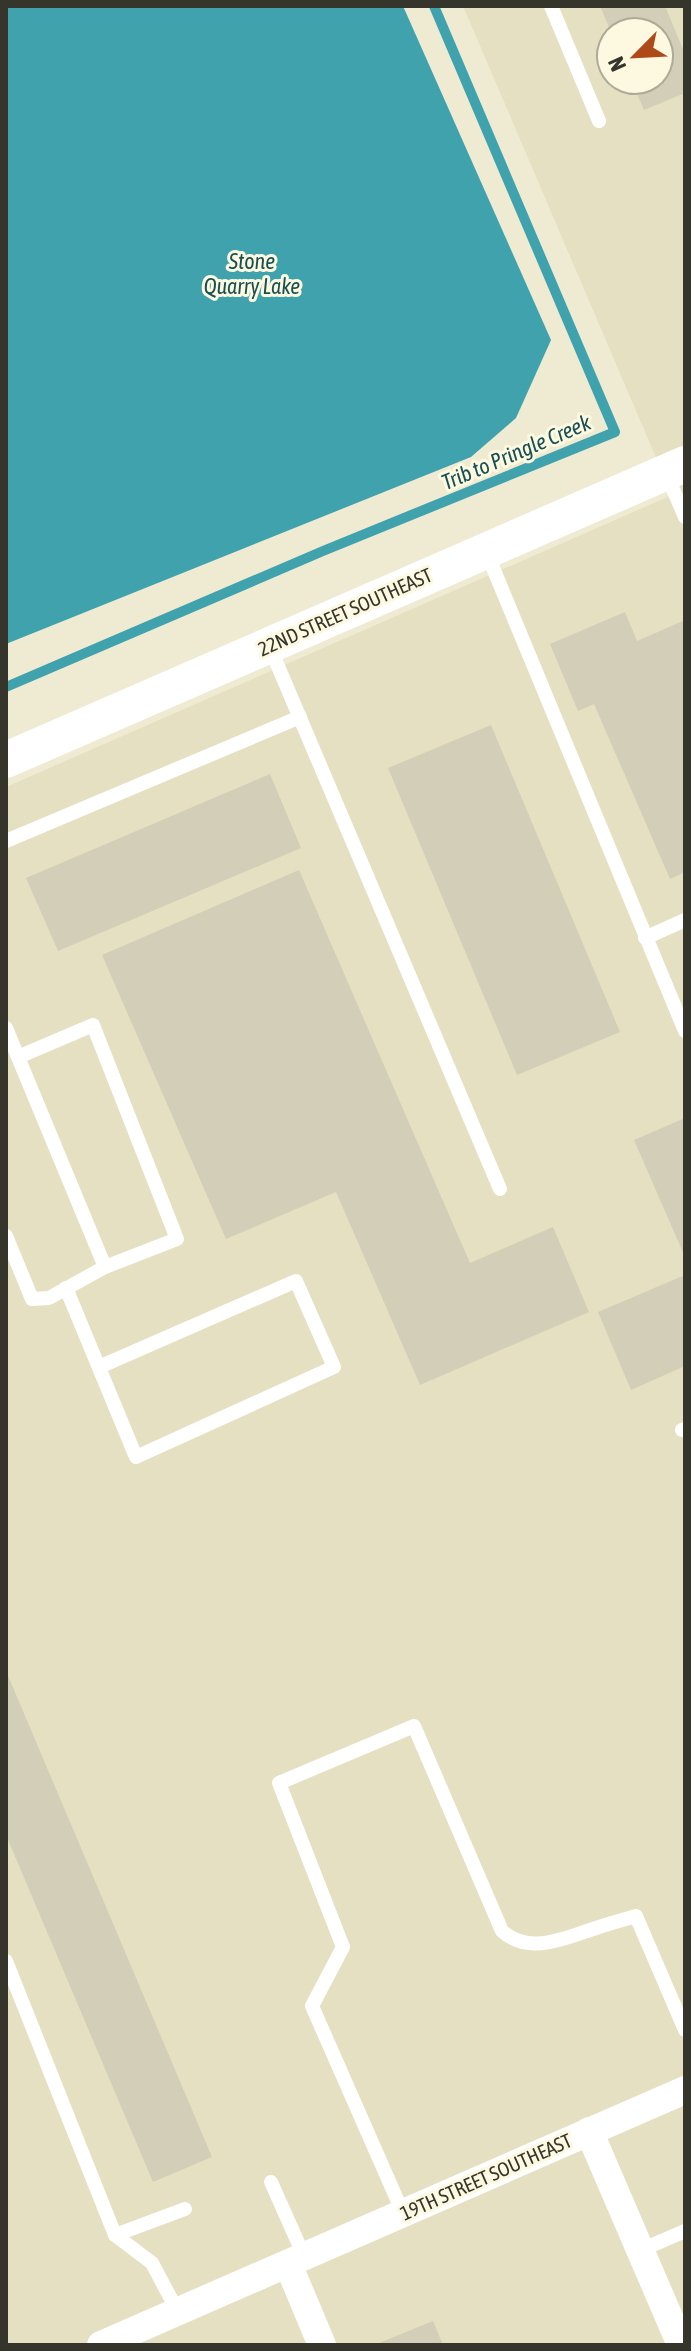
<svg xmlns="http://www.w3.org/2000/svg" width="691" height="2351" font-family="'Asap Condensed',sans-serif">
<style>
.built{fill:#e6e0c2;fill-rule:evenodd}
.water{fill:#3fa2ad}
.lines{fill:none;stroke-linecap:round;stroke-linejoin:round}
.stream{stroke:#3fa2ad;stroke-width:10}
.building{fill:#d2ceb7}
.service{stroke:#fff;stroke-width:14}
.minor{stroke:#fff;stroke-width:28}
.tertiary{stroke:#fff;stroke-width:36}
.labels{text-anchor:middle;stroke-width:6;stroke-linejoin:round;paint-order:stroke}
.street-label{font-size:20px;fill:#36352c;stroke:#fdf9e0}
.water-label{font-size:22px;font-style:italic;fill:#164f55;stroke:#fdf9e0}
</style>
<rect width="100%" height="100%" fill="#efebd3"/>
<path class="built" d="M463 6H685V2345H6V787L672 495ZM611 32H659V80H611Z"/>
<path class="water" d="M6 6H403L551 340 516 418 471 457 6 644Z"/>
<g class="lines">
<path class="stream" d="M6 687 323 551 615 432 434 6"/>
</g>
<g class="building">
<path d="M600 6H665L685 54V93L644 110 631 80H659V32H611Z"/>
<path d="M625 612 637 641 685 620V872L670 879 594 704 578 711 550 644Z"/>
<path d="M491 725 620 1032 517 1075 388 768Z"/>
<path d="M270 774 301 848 58 951 26 878Z"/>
<path d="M299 870 470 1263 553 1227 589 1312 420 1385 336 1192 226 1239 102 955Z"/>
<path d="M685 1118V1257L634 1140Z"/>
<path d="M685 1275V1366L631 1390 598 1312Z"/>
<path d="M6 1671 212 2157 153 2182 6 1835Z"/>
<path d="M433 2321 443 2345H374Z"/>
</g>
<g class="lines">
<g class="service">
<path d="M551 6 599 121"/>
<path d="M666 473 685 517"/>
<path d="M486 551 685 1031"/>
<path d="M269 645 500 1189"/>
<path d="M6 841 300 717"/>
<path d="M645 938 685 920"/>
<path d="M6 1028 18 1057 105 1267 177 1239 93 1025 18 1057"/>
<path d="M6 1236 32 1299 49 1298 105 1267"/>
<path d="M66 1288 136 1457 334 1367 296 1281 99 1367"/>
<path d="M682 1430 685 1429"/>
<path d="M6 1961 115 2235 152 2263 178 2312"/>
<path d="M271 2182 304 2256"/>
<path d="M403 2213 312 2006 343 1947 279 1783 414 1726 502 1931C529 1955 563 1939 593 1929 607 1924 622 1920 636 1916L685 2030"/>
<path d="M115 2235 185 2209"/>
<path d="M641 2250 685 2231"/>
</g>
<g class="minor">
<path d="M589 2131 681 2345"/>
<path d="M288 2264 322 2345"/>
<path d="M101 2345 685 2090"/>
</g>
<path class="tertiary" d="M6 760 685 464"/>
</g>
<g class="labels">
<g class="street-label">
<text transform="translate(345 612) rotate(-24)" y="7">22ND STREET SOUTHEAST</text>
<text transform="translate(486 2177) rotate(-24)" y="7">19TH STREET SOUTHEAST</text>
</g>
<g class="water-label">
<text x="252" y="269">Stone<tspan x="252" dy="25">Quarry Lake</tspan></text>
<text transform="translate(516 452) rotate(-23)" y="8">Trib to Pringle Creek</text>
</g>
</g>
<rect width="691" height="2351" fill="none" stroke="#36352c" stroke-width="16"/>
<g transform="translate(635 56) rotate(246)"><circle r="38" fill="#fdf9e0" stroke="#adab98" stroke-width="2"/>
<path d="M0-6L14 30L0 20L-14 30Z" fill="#ae4a18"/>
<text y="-12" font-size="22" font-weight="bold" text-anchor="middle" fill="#36352c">N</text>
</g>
</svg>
